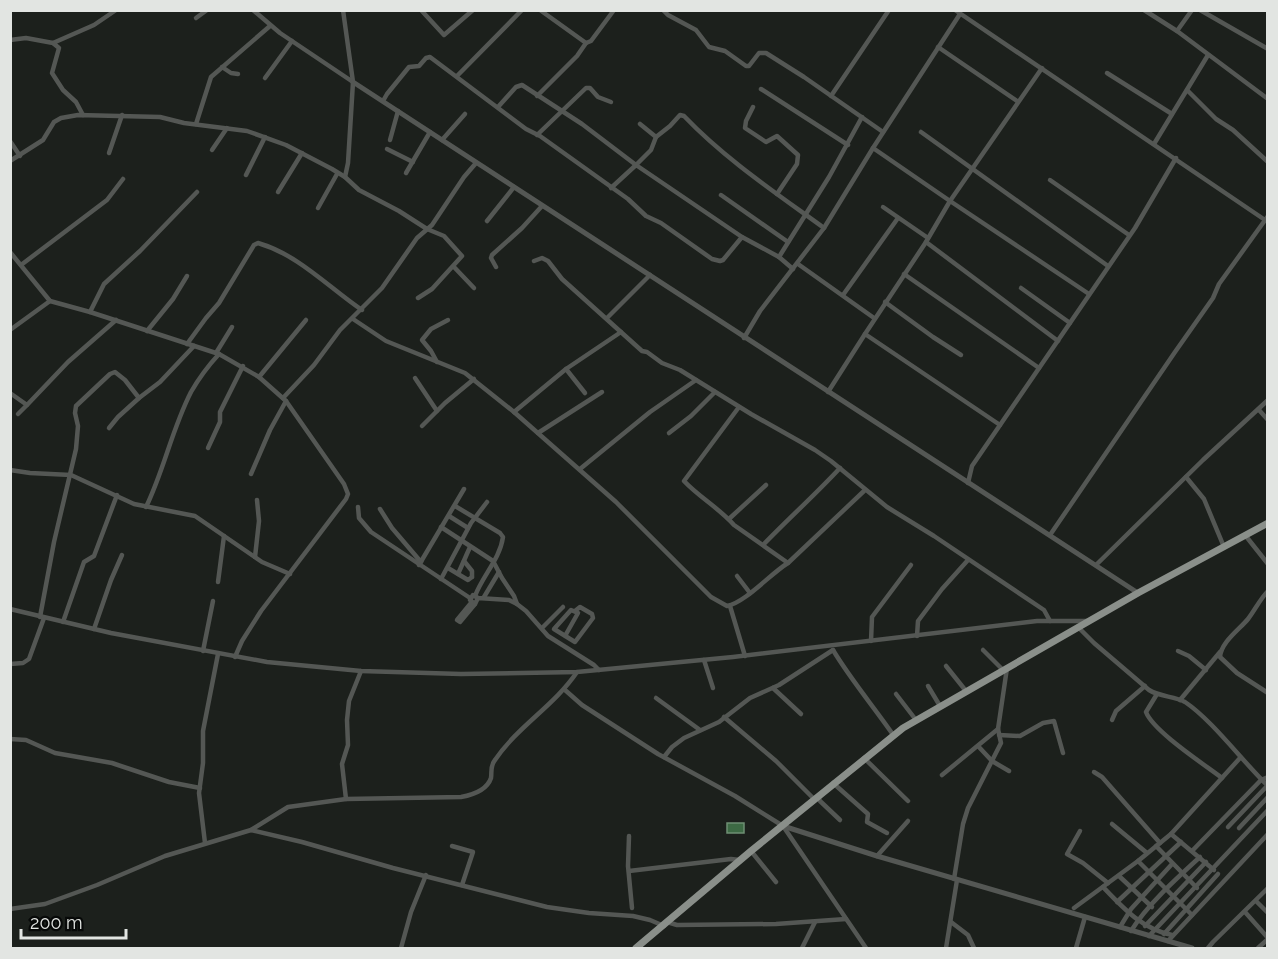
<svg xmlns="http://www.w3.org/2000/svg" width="1278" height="959" font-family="Raleway,sans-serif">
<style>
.water{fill:#3d6a44;stroke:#6e8f73;stroke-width:1.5}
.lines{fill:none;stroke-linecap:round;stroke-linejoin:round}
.minor{stroke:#545754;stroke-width:4.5}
.tertiary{stroke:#545754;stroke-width:5}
.primary{stroke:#8a8f8a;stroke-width:7}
</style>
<rect width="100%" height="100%" fill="#1c201c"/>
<rect class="water" x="727" y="823" width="17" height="10"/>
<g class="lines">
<g class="minor">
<path d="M253 10 280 33 353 82"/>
<path d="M343 10 353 82 348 163 345 177"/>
<path d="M421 10 444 35 473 10"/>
<path d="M540 10 586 43 591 41 614 10"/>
<path d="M663 10 668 15 696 30 709 47 725 51 746 66H749L759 53H766L804 77 883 132"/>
<path d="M955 10 1268 222"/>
<path d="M1144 10 1177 31 1192 10"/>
<path d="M1200 10 1268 49"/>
<path d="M196 18 207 10"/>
<path d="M1177 31 1268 99"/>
<path d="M10 40 26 38 53 43"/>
<path d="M938 47 1017 101"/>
<path d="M222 67 231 73 238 74"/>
<path d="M1042 68 950 201 1089 294"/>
<path d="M1107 73 1172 114"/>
<path d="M457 76 522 10"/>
<path d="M265 78 292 41"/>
<path d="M761 89 848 145"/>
<path d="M1187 90 1216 119 1233 130 1268 162"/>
<path d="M537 96 577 56 586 43"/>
<path d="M831 96 889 10"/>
<path d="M383 101 387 94 409 67 419 66 426 58 430 57 526 129 540 136 628 199 646 216 661 223 712 259 720 261 723 260 742 237 779 257 793 269"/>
<path d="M498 107 516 87 522 85 582 124 636 165 651 150 656 137 640 124"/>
<path d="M753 107 746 121 745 128 766 142 777 136 798 155 797 164 777 194"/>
<path d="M83 115 76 102 63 90 52 73 59 48 53 43 94 25 116 10"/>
<path d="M196 124 211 77 270 26"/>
<path d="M921 132 1108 266"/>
<path d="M537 135 586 88H590L598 97 611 102"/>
<path d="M656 137 670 126 680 115 684 116C725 159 776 193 824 228"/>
<path d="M390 140 398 111"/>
<path d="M442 140 465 114"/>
<path d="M10 141 20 156"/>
<path d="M1154 144 1208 55"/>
<path d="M387 149 413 162"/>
<path d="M212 150 227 128"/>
<path d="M109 153 122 115"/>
<path d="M10 161 43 140 54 122 61 118 78 115 160 117 184 123 247 131 286 145 332 169 345 177 359 190 399 211 427 229 444 236 462 256 432 289 418 298"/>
<path d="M406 173 430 132"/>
<path d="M246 175 265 137"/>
<path d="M1050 180 1129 235"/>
<path d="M611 188 636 165 742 237"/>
<path d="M278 192 302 153"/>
<path d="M721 195 788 242"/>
<path d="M883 207 928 238"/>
<path d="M318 208 337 174"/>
<path d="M487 221 514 187"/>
<path d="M926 242 1058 341"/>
<path d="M10 252 50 301 90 312 219 354 259 377 286 401 344 484 348 494 346 499 261 611 242 641 235 657"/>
<path d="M779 257 829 177 862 117"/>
<path d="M534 261 542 258 548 261 562 279 642 351 647 352 662 363 680 370 751 414 815 450 831 461 887 507 934 536 1044 610 1050 621"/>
<path d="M798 264 874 318"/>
<path d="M21 265 107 200 123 179"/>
<path d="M454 267 474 288"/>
<path d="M496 267 491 258 492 255 522 228 542 206"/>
<path d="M904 274 1039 368"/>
<path d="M1021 288 1070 323"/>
<path d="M843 295 898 218"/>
<path d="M885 302 933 337 961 355"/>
<path d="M90 312 104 284 140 251 197 192"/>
<path d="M607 318 650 275"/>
<path d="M353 319 386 341 465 373 514 412 616 502 711 597 727 606C746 602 770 574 788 563L864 491"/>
<path d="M10 330 50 301"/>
<path d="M147 331 173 299 187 276"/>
<path d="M865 334 926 242 950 201 873 148"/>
<path d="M744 338 760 311 824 228 873 148 960 14"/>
<path d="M187 344 206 318 219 303 254 245 258 243C299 255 328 287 362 310"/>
<path d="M216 353 232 327"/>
<path d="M437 362 431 351 422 340 431 329 448 320"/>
<path d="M566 369 585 393"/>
<path d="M259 377 306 320"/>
<path d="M415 378 437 411"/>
<path d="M828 392 865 334 1000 425"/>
<path d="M10 393 27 405 68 362 116 320"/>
<path d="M283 398 314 365 340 330 382 288 417 238 432 225 464 177 476 163"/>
<path d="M739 407 684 481C699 497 719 508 734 525L788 563"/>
<path d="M1259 410 1268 420"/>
<path d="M514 412 566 369 621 332"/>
<path d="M18 414 27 405"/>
<path d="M422 426 445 403 474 379"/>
<path d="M109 428 118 417 139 398"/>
<path d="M538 433 602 392"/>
<path d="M669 433 691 416 715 392"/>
<path d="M208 448 220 422V412L243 366"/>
<path d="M580 469 650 412 696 380"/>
<path d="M10 470 30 473 71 475 134 504 195 516 262 562 290 574"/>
<path d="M251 474 270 430 286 401"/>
<path d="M1186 477 1204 499 1224 547"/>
<path d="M968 483 972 466 1135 228 1176 158"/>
<path d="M455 506 500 533 503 537C500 559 483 575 475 596"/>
<path d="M146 507C164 470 172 429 191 392 199 378 208 366 219 354"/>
<path d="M358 507 359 518 371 532 470 598"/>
<path d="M380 509 392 528 421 562"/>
<path d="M449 516 468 528"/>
<path d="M730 518 766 485"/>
<path d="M441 527 493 561 502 578 514 596 517 604"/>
<path d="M1050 535 1175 352 1213 298 1219 284 1268 216"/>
<path d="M1245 535 1268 564"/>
<path d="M763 545C788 519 815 495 840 468"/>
<path d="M255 557 259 521 257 500"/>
<path d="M464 561 472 571V577"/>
<path d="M419 565 464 489"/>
<path d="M1096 565 1203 460 1268 400"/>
<path d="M448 568 468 580 472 577"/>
<path d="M458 574 470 547"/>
<path d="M737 576 750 593"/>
<path d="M441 579 471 523 487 502"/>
<path d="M218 582 224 536"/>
<path d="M1268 591C1260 599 1255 610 1248 619 1240 629 1221 642 1220 657L1237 673 1268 693"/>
<path d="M484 597 499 572"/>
<path d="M478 598 475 604 470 600 473 595 478 598 509 600 517 604 526 611 548 636 594 665 599 670"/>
<path d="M471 603 457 620 460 622 475 604"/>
<path d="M730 606 745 656"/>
<path d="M10 609 111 633 267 662 361 671 461 674 577 672 733 657 1037 621H1087"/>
<path d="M40 617 54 542 76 449 78 426 75 413 76 406 110 374 115 372 125 380 139 398 160 382 194 346"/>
<path d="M63 622 84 562 94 556 117 495"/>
<path d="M542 628 563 607"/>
<path d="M1079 628 1094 643 1149 690C1160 697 1174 696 1185 702 1212 720 1243 762 1268 786"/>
<path d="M94 629 111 580 122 555"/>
<path d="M565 636 578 613 571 610 554 629 575 642 593 618 592 614 580 607 575 611"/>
<path d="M917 636 918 621 942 589 968 560"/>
<path d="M871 641 872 617 911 565"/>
<path d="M833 650C851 680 874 707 894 736"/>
<path d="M983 650 1003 670"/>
<path d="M203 651 213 601"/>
<path d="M1178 651 1189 656 1206 670"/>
<path d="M704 660 713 688"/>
<path d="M10 664 23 663 29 659 44 618"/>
<path d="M946 666 966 691"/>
<path d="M928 686 940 706"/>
<path d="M773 688 801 714"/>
<path d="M565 690 582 705 658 754 735 796 783 826 866 948"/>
<path d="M896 694 916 720"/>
<path d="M1157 694 1146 712C1153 731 1205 765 1222 778"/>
<path d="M656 698 700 730"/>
<path d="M1180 700 1220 652"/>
<path d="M724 717 776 761 814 799"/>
<path d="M1112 720 1116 711 1145 686"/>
<path d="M999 735 1020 736 1043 723 1054 721 1063 753"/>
<path d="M10 739 26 740 55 753 112 763 169 782 200 788"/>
<path d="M978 746 992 761 1009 771"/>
<path d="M664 757 672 747 684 738 719 722 750 698 779 685 833 650"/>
<path d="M864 758 908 801"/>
<path d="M1094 772 1102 777 1160 843"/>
<path d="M942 775 998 729"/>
<path d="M833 783 868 814 867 822 887 833"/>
<path d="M818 796 820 801 840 820"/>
<path d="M346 799 342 764 348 745 347 720 349 701 361 671"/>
<path d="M1112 824 1147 853"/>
<path d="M1228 827 1267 786"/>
<path d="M1239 828 1268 797"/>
<path d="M251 830 302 842 393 868 547 907 589 913 633 916 650 920 664 926"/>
<path d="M1080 831 1067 854 1083 863 1108 883"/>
<path d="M1171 834 1214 870"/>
<path d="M629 836 628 866 632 908"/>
<path d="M205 843 199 793 203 763V731L218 654"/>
<path d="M452 846 473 852 462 885"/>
<path d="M1156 846 1197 888"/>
<path d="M751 851 776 882"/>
<path d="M1192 851 1261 780 1268 777"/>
<path d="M877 856 908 821"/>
<path d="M1138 861 1192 915"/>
<path d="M629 871 731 859 740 860"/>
<path d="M1119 876 1152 907"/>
<path d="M954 879 963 824 968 808 1001 743 998 729 1007 668"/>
<path d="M1103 887C1123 908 1142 929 1172 935"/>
<path d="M1256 901 1268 913"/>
<path d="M1117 902 1181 842"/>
<path d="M1074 908 1138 861 1171 834 1240 758"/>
<path d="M10 909 45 904 97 885 165 856 251 830 288 807 346 799 461 797C472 795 487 790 491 778 492 771 490 766 495 760 518 726 554 706 577 672"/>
<path d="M1245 912 1268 938"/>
<path d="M667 922 677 925 776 924 846 919"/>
<path d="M951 922 968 935 974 948"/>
<path d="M1145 926 1206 862"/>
<path d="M1120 927 1131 909 1172 864"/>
<path d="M1131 931C1147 905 1177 878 1200 857"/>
<path d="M1164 934 1218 874"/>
<path d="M1149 936 1268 810"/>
<path d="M1168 941 1268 834"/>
<path d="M401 948 411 912 426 875"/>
<path d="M802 948 815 922"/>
<path d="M946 948 957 880"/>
<path d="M1076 948 1085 917"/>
<path d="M1208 948 1213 942 1268 888"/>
<path d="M1258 948 1268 939"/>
</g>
<g class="tertiary">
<path d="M353 82 1138 593"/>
<path d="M783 826 877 856 1192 948"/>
</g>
<path class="primary" d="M636 948 751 851 903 728 1138 593 1268 523"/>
</g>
<rect width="1278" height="959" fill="none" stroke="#e2e5e2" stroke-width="24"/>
<path d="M21 929v9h105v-9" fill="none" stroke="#e2e5e2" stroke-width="3"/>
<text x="30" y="929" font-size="18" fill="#e2e5e2" stroke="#070908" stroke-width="4.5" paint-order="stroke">200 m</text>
</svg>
